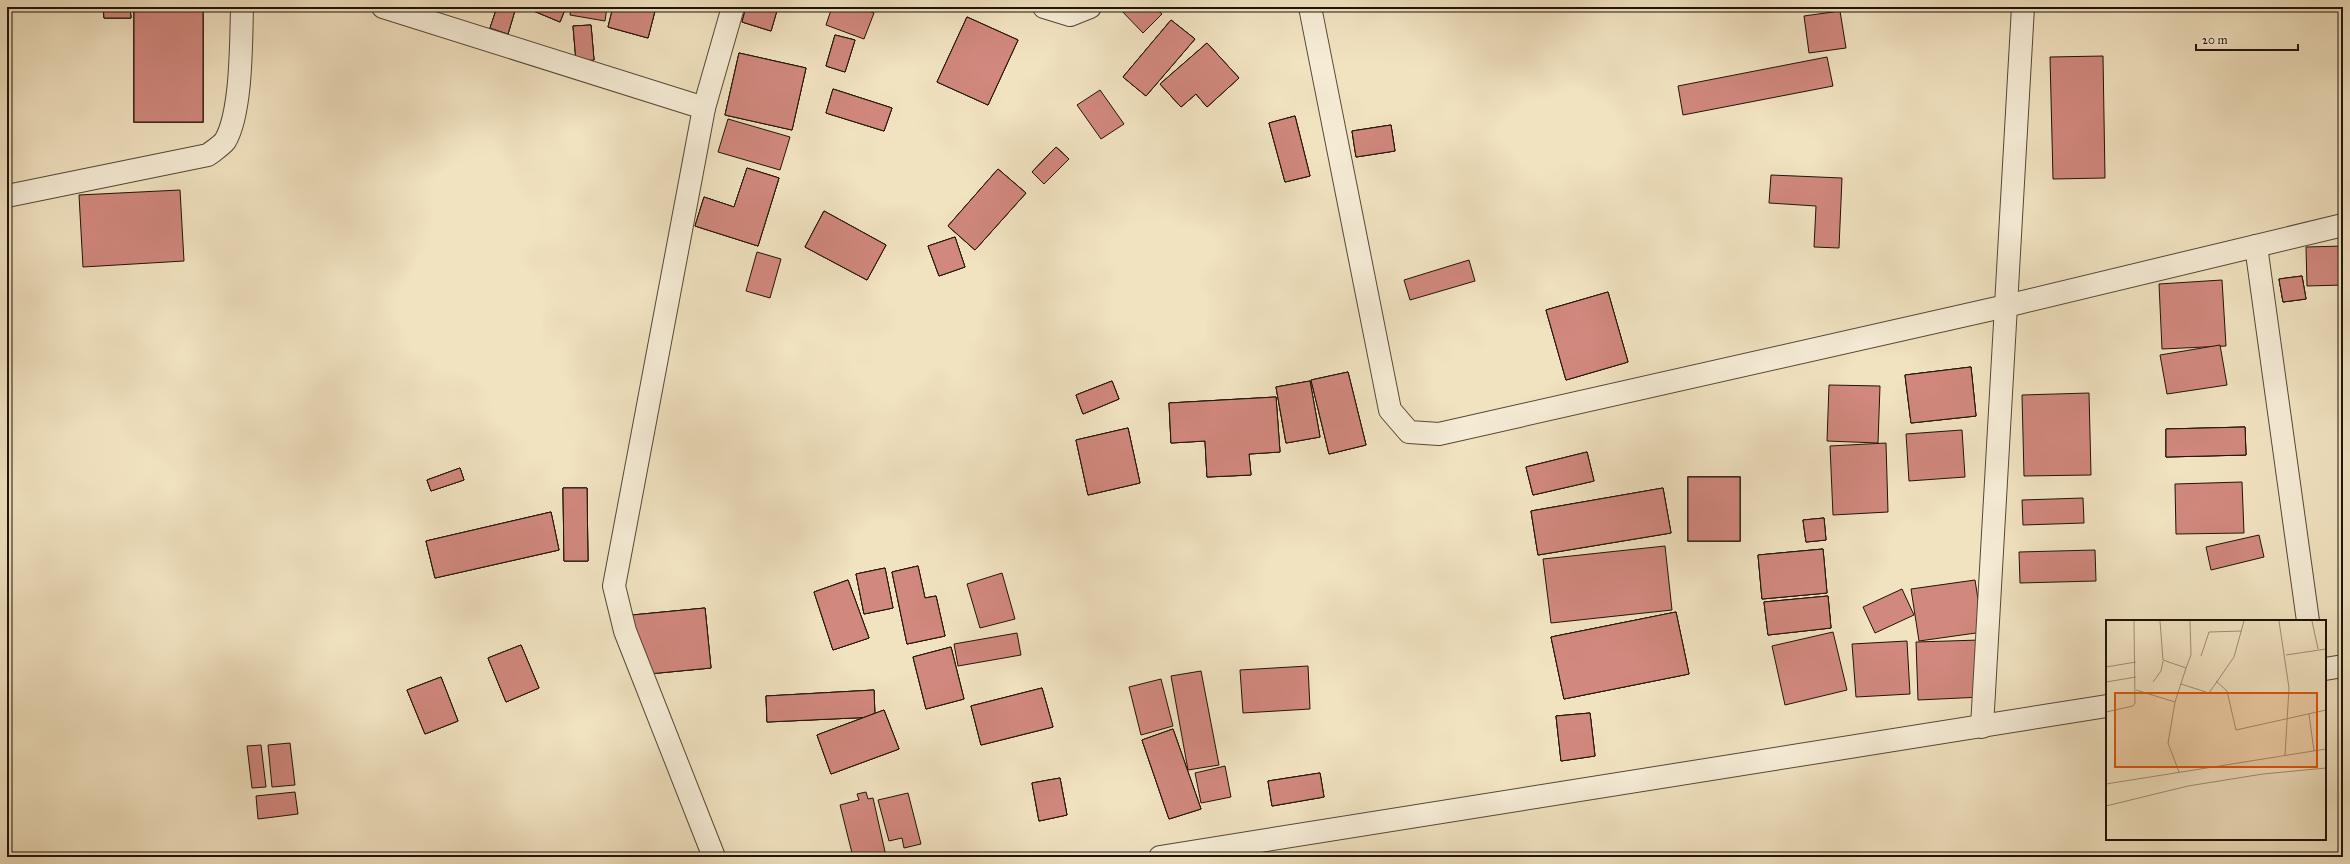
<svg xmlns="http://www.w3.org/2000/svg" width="2350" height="864" font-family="'IM FELL Great Primer',serif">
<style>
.building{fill:#d1887e;stroke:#1f1406}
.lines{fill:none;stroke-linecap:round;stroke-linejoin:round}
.minor-casing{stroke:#544834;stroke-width:24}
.minor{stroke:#f6ecd6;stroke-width:22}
.inset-road{fill:none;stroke:#9d9076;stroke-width:1}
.view{fill:#de560c;fill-opacity:0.15;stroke:#de560c;stroke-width:2}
.inset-edge{fill:none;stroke:#1f1406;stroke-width:2}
</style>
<rect width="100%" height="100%" fill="#f1e2c0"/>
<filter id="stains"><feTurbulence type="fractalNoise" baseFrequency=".005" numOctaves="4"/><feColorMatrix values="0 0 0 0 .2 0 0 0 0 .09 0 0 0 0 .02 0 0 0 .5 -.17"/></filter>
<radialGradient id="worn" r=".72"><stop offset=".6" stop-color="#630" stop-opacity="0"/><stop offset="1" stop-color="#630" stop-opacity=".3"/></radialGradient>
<g class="building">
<path d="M103 7H130L131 18H104Z"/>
<path d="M103 7H130L131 18H104Z"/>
<path d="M103 7H130L131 18H104Z"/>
<path d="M497 7H516L508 34 490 28Z"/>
<path d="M497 7H516L508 34 490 28Z"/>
<path d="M497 7H516L508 34 490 28Z"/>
<path d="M524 7H566L560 22Z"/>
<path d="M524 7H566L560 22Z"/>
<path d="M524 7H566L560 22Z"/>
<path d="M571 7H607L605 21 570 15Z"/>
<path d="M613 7H656L648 38 608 27Z"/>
<path d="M613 7H656L648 38 608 27Z"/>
<path d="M613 7H656L648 38 608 27Z"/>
<path d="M746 7H778L771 31 742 22Z"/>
<path d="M746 7H778L771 31 742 22Z"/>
<path d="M746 7H778L771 31 742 22Z"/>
<path d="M832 7H858L874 13 864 39 826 25Z"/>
<path d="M1118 7H1154L1162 14 1143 33Z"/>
<rect x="134" y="11" width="69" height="111"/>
<rect x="134" y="11" width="69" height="111"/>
<rect x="134" y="11" width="69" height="111"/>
<path d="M1840 11 1846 48 1809 53 1804 16Z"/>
<path d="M967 17 1018 40 988 105 937 82Z"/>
<path d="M967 17 1018 40 988 105 937 82Z"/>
<path d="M967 17 1018 40 988 105 937 82Z"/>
<path d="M1171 20 1195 39 1146 96 1123 77Z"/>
<path d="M1171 20 1195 39 1146 96 1123 77Z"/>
<path d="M1171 20 1195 39 1146 96 1123 77Z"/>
<path d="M591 25 594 60 576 61 573 26Z"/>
<path d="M591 25 594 60 576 61 573 26Z"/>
<path d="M591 25 594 60 576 61 573 26Z"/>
<path d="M835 35 855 40 845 72 826 66Z"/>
<path d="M835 35 855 40 845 72 826 66Z"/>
<path d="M835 35 855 40 845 72 826 66Z"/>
<path d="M1207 43 1239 78 1207 107 1196 94 1181 107 1160 84Z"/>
<path d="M1207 43 1239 78 1207 107 1196 94 1181 107 1160 84Z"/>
<path d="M1207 43 1239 78 1207 107 1196 94 1181 107 1160 84Z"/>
<path d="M739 53 806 68 792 130 725 115Z"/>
<path d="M739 53 806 68 792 130 725 115Z"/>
<path d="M739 53 806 68 792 130 725 115Z"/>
<path d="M2103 56 2105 178 2053 179 2050 57Z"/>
<path d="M1827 57 1833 86 1683 115 1678 86Z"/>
<path d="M833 89 892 108 884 131 826 113Z"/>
<path d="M833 89 892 108 884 131 826 113Z"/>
<path d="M833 89 892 108 884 131 826 113Z"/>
<path d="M1100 90 1124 124 1101 139 1077 105Z"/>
<path d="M1295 116 1310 176 1285 182 1269 123Z"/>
<path d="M1295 116 1310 176 1285 182 1269 123Z"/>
<path d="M1295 116 1310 176 1285 182 1269 123Z"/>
<path d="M728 119 790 137 780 170 718 152Z"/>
<path d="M1391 125 1395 151 1356 157 1352 131Z"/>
<path d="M1391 125 1395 151 1356 157 1352 131Z"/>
<path d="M1391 125 1395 151 1356 157 1352 131Z"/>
<path d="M1056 147 1069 159 1044 184 1032 172Z"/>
<path d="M1056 147 1069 159 1044 184 1032 172Z"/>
<path d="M1056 147 1069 159 1044 184 1032 172Z"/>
<path d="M747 168 779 178 758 246 695 226 704 197 734 207Z"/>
<path d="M747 168 779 178 758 246 695 226 704 197 734 207Z"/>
<path d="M747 168 779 178 758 246 695 226 704 197 734 207Z"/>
<path d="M998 169 1026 193 975 250 948 226Z"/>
<path d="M998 169 1026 193 975 250 948 226Z"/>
<path d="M998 169 1026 193 975 250 948 226Z"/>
<path d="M1771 175 1842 178 1839 248 1814 247 1816 206 1769 203Z"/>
<path d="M180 190 184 261 83 267 79 195Z"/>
<path d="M824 211 886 245 867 280 805 247Z"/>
<path d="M824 211 886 245 867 280 805 247Z"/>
<path d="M824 211 886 245 867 280 805 247Z"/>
<path d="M955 237 965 267 939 276 928 246Z"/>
<path d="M955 237 965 267 939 276 928 246Z"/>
<path d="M955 237 965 267 939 276 928 246Z"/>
<path d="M2343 246V285L2307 286 2306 247Z"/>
<path d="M757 252 781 259 770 298 746 291Z"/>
<path d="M1469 260 1475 281 1410 300 1404 280Z"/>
<path d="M2302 276 2306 299 2283 302 2279 279Z"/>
<path d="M2302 276 2306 299 2283 302 2279 279Z"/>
<path d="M2302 276 2306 299 2283 302 2279 279Z"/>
<path d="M2222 280 2226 346 2162 349 2159 284Z"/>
<path d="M1608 292 1628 362 1566 380 1546 310Z"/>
<path d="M1608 292 1628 362 1566 380 1546 310Z"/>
<path d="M1608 292 1628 362 1566 380 1546 310Z"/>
<path d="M2220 345 2227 385 2167 394 2160 355Z"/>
<path d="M1971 367 1976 416 1911 423 1905 375Z"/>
<path d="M1971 367 1976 416 1911 423 1905 375Z"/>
<path d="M1971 367 1976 416 1911 423 1905 375Z"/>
<path d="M1348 372 1366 445 1329 454 1311 380Z"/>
<path d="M1348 372 1366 445 1329 454 1311 380Z"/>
<path d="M1348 372 1366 445 1329 454 1311 380Z"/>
<path d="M1112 381 1119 399 1083 414 1076 395Z"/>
<path d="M1112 381 1119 399 1083 414 1076 395Z"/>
<path d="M1112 381 1119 399 1083 414 1076 395Z"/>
<path d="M1310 381 1320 437 1286 443 1276 387Z"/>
<path d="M1310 381 1320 437 1286 443 1276 387Z"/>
<path d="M1310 381 1320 437 1286 443 1276 387Z"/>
<path d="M1829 385 1880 386 1878 443 1827 441Z"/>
<path d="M2089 393 2091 475 2024 476 2022 395Z"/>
<path d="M1276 397 1280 452 1249 454 1251 475 1207 477 1205 441 1171 443 1169 403Z"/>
<path d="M1276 397 1280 452 1249 454 1251 475 1207 477 1205 441 1171 443 1169 403Z"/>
<path d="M1276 397 1280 452 1249 454 1251 475 1207 477 1205 441 1171 443 1169 403Z"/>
<path d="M2245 427 2246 455 2166 457V429Z"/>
<path d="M2245 427 2246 455 2166 457V429Z"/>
<path d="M2245 427 2246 455 2166 457V429Z"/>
<path d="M1128 428 1140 483 1088 495 1076 440Z"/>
<path d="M1128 428 1140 483 1088 495 1076 440Z"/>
<path d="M1128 428 1140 483 1088 495 1076 440Z"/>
<path d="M1962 430 1965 477 1909 481 1906 434Z"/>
<path d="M1886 443 1888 512 1833 515 1830 446Z"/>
<path d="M1587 452 1594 481 1533 495 1526 467Z"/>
<path d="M1587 452 1594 481 1533 495 1526 467Z"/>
<path d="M1587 452 1594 481 1533 495 1526 467Z"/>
<path d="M460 468 464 480 431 491 427 480Z"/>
<path d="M460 468 464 480 431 491 427 480Z"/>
<path d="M460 468 464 480 431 491 427 480Z"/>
<rect x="1688" y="477" width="52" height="64"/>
<rect x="1688" y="477" width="52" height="64"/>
<rect x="1688" y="477" width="52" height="64"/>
<path d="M2242 482 2244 533 2176 534 2175 484Z"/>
<path d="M563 488H587L588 561H564Z"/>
<path d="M563 488H587L588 561H564Z"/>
<path d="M563 488H587L588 561H564Z"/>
<path d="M1663 488 1671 533 1538 555 1531 511Z"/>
<path d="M1663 488 1671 533 1538 555 1531 511Z"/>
<path d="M1663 488 1671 533 1538 555 1531 511Z"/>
<path d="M2083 498 2084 523 2023 525 2022 500Z"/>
<path d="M551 512 559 550 435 578 426 541Z"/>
<path d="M551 512 559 550 435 578 426 541Z"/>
<path d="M551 512 559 550 435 578 426 541Z"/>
<path d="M1824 518 1826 540 1806 542 1803 520Z"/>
<path d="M1824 518 1826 540 1806 542 1803 520Z"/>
<path d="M1824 518 1826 540 1806 542 1803 520Z"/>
<path d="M2259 535 2264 557 2211 570 2206 547Z"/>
<path d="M1665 546 1672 610 1551 623 1543 559Z"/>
<path d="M1823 549 1827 593 1762 599 1758 555Z"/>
<path d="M1823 549 1827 593 1762 599 1758 555Z"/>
<path d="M1823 549 1827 593 1762 599 1758 555Z"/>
<path d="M2095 550 2096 581 2020 583 2019 552Z"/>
<path d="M918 566 925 598 936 596 945 636 907 644 892 572Z"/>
<path d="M918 566 925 598 936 596 945 636 907 644 892 572Z"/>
<path d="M918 566 925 598 936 596 945 636 907 644 892 572Z"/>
<path d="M885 568 893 608 864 614 856 574Z"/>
<path d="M885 568 893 608 864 614 856 574Z"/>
<path d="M885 568 893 608 864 614 856 574Z"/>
<path d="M1002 573 1015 619 980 628 967 584Z"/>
<path d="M848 580 869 638 833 650 814 592Z"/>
<path d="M848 580 869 638 833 650 814 592Z"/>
<path d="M848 580 869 638 833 650 814 592Z"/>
<path d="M1975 580 1983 632 1919 641 1911 589Z"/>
<path d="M1902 589 1914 615 1875 633 1863 607Z"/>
<path d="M1828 596 1831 628 1768 635 1764 602Z"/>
<path d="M1828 596 1831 628 1768 635 1764 602Z"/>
<path d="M1828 596 1831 628 1768 635 1764 602Z"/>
<path d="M705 608 711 668 638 675 632 615Z"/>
<path d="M705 608 711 668 638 675 632 615Z"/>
<path d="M705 608 711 668 638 675 632 615Z"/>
<path d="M1676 612 1689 674 1564 699 1551 637Z"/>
<path d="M1676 612 1689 674 1564 699 1551 637Z"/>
<path d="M1676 612 1689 674 1564 699 1551 637Z"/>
<path d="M1833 632 1847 690 1785 705 1772 646Z"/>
<path d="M1017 633 1021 655 958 666 954 644Z"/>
<path d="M1980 640 1982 697 1918 700 1916 642Z"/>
<path d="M1907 641 1910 694 1856 697 1852 644Z"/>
<path d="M521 645 539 688 506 702 488 658Z"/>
<path d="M521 645 539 688 506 702 488 658Z"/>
<path d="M521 645 539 688 506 702 488 658Z"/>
<path d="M951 647 964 699 926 709 913 657Z"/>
<path d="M951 647 964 699 926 709 913 657Z"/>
<path d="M951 647 964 699 926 709 913 657Z"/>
<path d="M1308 666 1310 709 1243 713 1240 670Z"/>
<path d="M1201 671 1219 765 1188 770 1171 676Z"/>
<path d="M441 677 458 721 425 734 407 690Z"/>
<path d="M441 677 458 721 425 734 407 690Z"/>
<path d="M441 677 458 721 425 734 407 690Z"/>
<path d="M1161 679 1173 726 1141 735 1129 687Z"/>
<path d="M1042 688 1053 727 981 745 971 706Z"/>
<path d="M1042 688 1053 727 981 745 971 706Z"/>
<path d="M1042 688 1053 727 981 745 971 706Z"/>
<path d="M874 690 875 717 767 722 766 696Z"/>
<path d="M874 690 875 717 767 722 766 696Z"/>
<path d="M874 690 875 717 767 722 766 696Z"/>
<path d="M884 710 899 749 831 774 817 735Z"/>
<path d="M884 710 899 749 831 774 817 735Z"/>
<path d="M884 710 899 749 831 774 817 735Z"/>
<path d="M1590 713 1595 756 1561 761 1556 716Z"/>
<path d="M1590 713 1595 756 1561 761 1556 716Z"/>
<path d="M1590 713 1595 756 1561 761 1556 716Z"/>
<path d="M1173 729 1201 809 1169 819 1142 740Z"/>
<path d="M1173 729 1201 809 1169 819 1142 740Z"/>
<path d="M1173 729 1201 809 1169 819 1142 740Z"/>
<path d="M290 743 295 785 272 787 268 745Z"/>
<path d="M261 745 266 787 252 788 247 746Z"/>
<path d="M1225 766 1231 797 1201 803 1195 773Z"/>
<path d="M1320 773 1324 797 1272 806 1268 781Z"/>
<path d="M1320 773 1324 797 1272 806 1268 781Z"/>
<path d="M1320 773 1324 797 1272 806 1268 781Z"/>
<path d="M1060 778 1067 815 1039 821 1032 783Z"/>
<path d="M1060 778 1067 815 1039 821 1032 783Z"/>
<path d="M1060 778 1067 815 1039 821 1032 783Z"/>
<path d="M295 792 298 814 258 819 256 796Z"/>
<path d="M866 792 868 799 873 798 886 856 853 857 840 805 859 800 857 794Z"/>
<path d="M908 793 921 844 904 848 902 838 889 841 878 800Z"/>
</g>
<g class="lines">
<defs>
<g id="minor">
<path d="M383 7 704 108"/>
<path d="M1044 7 1070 15 1090 7"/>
<path d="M1310 7 1390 410 1409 432 1439 434 2006 306 2343 225"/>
<path d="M7 196 208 155C213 151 221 146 225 141 242 113 241 40 242 7"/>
<path d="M2256 246 2308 621"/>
<path d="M2325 669 2343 666"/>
<path d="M1982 727 2023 7"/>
<path d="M714 857 625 631 614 586 704 108 733 7"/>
<path d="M1160 857 2107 706"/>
</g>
</defs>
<use href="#minor" class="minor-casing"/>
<use href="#minor" class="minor"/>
</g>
<g transform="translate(2106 620)">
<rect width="220" height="220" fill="#f1e2c0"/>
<path class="inset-road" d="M54 1 57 40 80 48 85 35 84 1M173 1 183 68 179 135M206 1 212 29M180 35 220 29M95 36 103 12 136 11M0 47 30 42M110 61 121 71 130 110 220 90M0 62 30 57M47 62 55 51 57 41M75 64 103 73 128 37 138 1M30 70 69 82M0 92 27 86 29 83 28 1M203 94 208 131M73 152 62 123 69 82 80 48M0 164 220 129M0 186 82 166 157 154 220 148"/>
<path class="view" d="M9 73H211V147H9Z"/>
<rect width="220" height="220" class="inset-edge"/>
</g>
<rect width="2350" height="864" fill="none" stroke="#f1e2c0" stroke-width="24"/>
<rect x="8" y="8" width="2334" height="848" fill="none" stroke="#1f1406" stroke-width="2"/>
<rect x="12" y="12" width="2326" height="840" fill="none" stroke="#1f1406"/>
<path d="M2196 44v6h102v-6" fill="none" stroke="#1f1406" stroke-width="2"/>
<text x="2202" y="44" font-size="12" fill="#1f1406" stroke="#f6ecd6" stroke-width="3" paint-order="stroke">20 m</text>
<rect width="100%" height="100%" filter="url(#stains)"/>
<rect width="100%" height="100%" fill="url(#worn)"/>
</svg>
